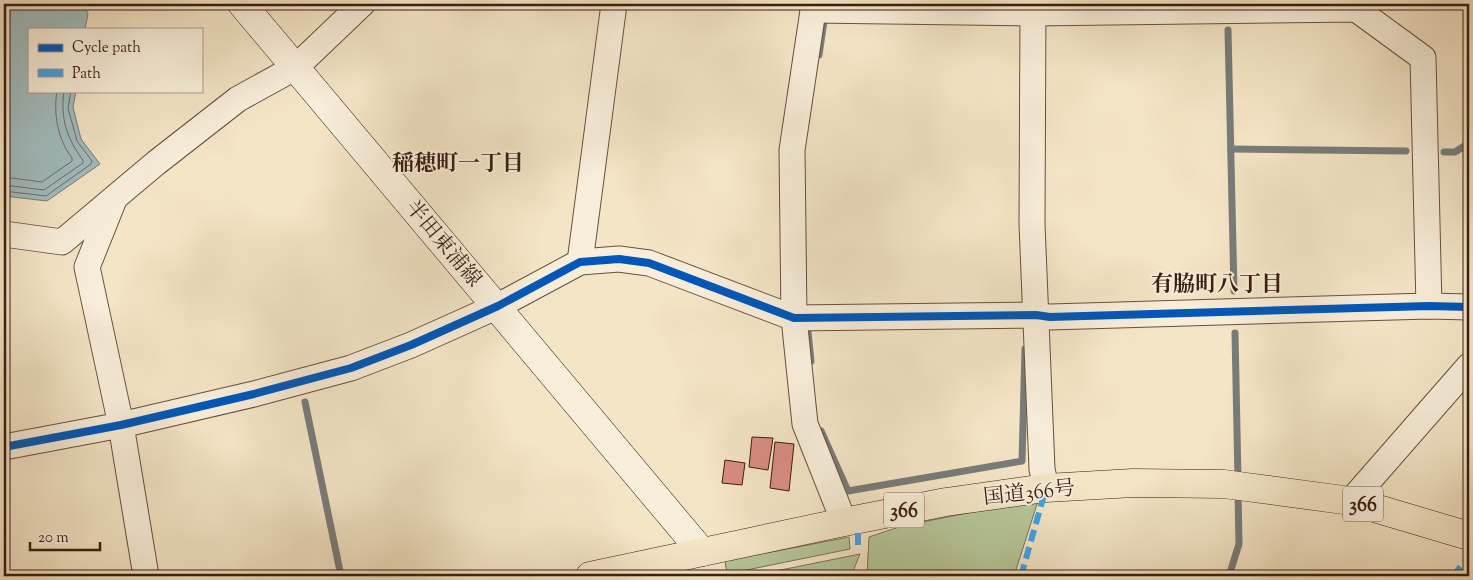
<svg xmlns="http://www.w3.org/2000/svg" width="1473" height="580" font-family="'Sorts Mill Goudy','Noto Serif JP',serif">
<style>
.green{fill:#b6c699;stroke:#787256}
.water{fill:#a1bcbf;stroke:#787c7a}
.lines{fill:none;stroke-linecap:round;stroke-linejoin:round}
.shore{stroke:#6e6c68;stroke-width:1}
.stream{stroke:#787c7a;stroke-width:7}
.building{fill:#da8d82;stroke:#3a1d12}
.street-casing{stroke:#684f3f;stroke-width:27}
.secondary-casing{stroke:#3a1d12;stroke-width:29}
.highway-casing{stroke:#3a1d12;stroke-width:29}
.street{stroke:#f8eeda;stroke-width:25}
.secondary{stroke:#f8eeda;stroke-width:28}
.highway{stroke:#f4e5c6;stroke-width:28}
.quiet{stroke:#3fa2ea;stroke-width:6;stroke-dasharray:12 6;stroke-linecap:butt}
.cycleway-casing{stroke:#f8eeda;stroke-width:11}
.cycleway{stroke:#0057b8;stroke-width:8}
.labels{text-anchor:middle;stroke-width:4;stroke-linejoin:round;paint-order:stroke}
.shield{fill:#f8eeda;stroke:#735c4e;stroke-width:1}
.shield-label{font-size:20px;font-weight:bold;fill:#3a1d12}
.street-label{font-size:21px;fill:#3a1d12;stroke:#f8eeda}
.neighbourhood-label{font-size:22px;font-weight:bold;fill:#3a1d12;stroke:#f8eeda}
</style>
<rect width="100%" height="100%" fill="#f4e5c6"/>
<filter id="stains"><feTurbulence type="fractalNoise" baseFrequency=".004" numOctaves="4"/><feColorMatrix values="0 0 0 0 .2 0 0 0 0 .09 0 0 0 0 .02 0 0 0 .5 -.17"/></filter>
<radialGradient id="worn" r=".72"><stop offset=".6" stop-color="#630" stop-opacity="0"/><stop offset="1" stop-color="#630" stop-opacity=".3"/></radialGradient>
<g class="green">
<path d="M1038 501 1014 576H867L869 537 902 526 973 512Z"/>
<path d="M849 537 850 549 727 574 725 561Z"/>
<path d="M860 554 851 576H751Z"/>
</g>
<path class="water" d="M4 4H84L88 14 85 29H29V91H76L73 107 81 139 100 164 47 201 4 196Z"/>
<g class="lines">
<g class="shore">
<path d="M4 177 42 182 72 161V158C58 140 53 114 57 91"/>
<path d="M4 185 44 190 83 163V160C67 139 60 118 64 91"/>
<path d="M4 191 46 196 91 164 92 161 77 141 68 108 71 91"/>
</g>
<g class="stream">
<path d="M1228 30 1234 291"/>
<path d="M819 55 825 14"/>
<path d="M1231 149 1406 151"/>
<path d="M1444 152H1455L1469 143"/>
<path d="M807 322 811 361"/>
<path d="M1235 333 1238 480"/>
<path d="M305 402 341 576"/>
<path d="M821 431 848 491 1022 461 1025 349"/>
<path d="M1229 576 1239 544 1238 491"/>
</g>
</g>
<g class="building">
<path d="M752 437 773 438 768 470 749 467Z"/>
<path d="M775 442 794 444 789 491 770 488Z"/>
<path d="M725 460 745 463 742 485 722 483Z"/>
</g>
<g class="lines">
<defs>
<g id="street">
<path d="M814 4 792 150 794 318 805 424 844 522"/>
<path d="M1033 4 1032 224 1042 469 1046 488"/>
<path d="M813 10 1033 13 1356 9 1423 58 1429 306"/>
<path d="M113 202 87 267 121 425 146 576"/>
<path d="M4 234 62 242 156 163 238 99 296 67 362 4"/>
<path d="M580 262 614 4"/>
<path d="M4 447 121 425 254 394 351 368 411 345 498 306 580 262 619 259 649 263 794 318 1036 315 1050 317 1429 306 1469 307"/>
<path d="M1351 501 1469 366"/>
</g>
<path id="secondary" d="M242 4 702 552"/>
<path id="highway" d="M590 576 844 522 946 502 1046 488 1133 483 1224 484 1351 501 1469 536"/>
</defs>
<use href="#street" class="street-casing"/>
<use href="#secondary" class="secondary-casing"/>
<use href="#highway" class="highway-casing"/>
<use href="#street" class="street"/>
<use href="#secondary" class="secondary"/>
<use href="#highway" class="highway"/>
<g class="quiet">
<path d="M858 545V530"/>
<path d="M609 572V576"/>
<path d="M1021 576 1046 488"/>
<path d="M1453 576 1469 556"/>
</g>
<defs>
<path id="cycleway" d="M4 447 121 425 254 394 351 368 411 345 498 306 580 262 619 259 649 263 794 318 1036 315 1050 317 1429 306 1469 307"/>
</defs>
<use href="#cycleway" class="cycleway-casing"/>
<use href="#cycleway" class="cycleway"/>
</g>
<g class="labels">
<g class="shield">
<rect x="1343" y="486.5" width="40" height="35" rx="4"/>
<rect x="884" y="492.5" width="40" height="35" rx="4"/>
</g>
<g class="shield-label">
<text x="1363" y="511">366</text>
<text x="904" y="517">366</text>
</g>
<g class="street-label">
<text transform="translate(444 243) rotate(50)" y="7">半田東浦線</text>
<text transform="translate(1029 492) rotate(-6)" y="7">国道366号</text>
</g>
<g class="neighbourhood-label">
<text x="458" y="170">稲穂町一丁目</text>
<text x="1217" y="291">有脇町八丁目</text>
</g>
</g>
<rect width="1473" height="580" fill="none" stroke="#f4e5c6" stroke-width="20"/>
<rect x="5" y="5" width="1463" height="570" fill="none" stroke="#3a1d12" stroke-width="2.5"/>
<rect x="10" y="10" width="1453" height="560" fill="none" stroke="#3a1d12"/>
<rect x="28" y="28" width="175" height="65" fill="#f8eeda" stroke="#ac9a8a"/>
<rect x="38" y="44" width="25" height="8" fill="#0057b8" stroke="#ac9a8a"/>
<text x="72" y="52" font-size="15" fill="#3a1d12">Cycle path</text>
<rect x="38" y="69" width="25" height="8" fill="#3fa2ea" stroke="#ac9a8a"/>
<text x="72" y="78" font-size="15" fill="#3a1d12">Path</text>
<path d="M30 542v8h70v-8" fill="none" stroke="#3a1d12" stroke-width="2.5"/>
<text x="38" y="542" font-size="15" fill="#3a1d12" stroke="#f8eeda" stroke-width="4" paint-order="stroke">20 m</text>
<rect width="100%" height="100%" filter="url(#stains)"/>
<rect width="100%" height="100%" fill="url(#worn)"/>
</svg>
